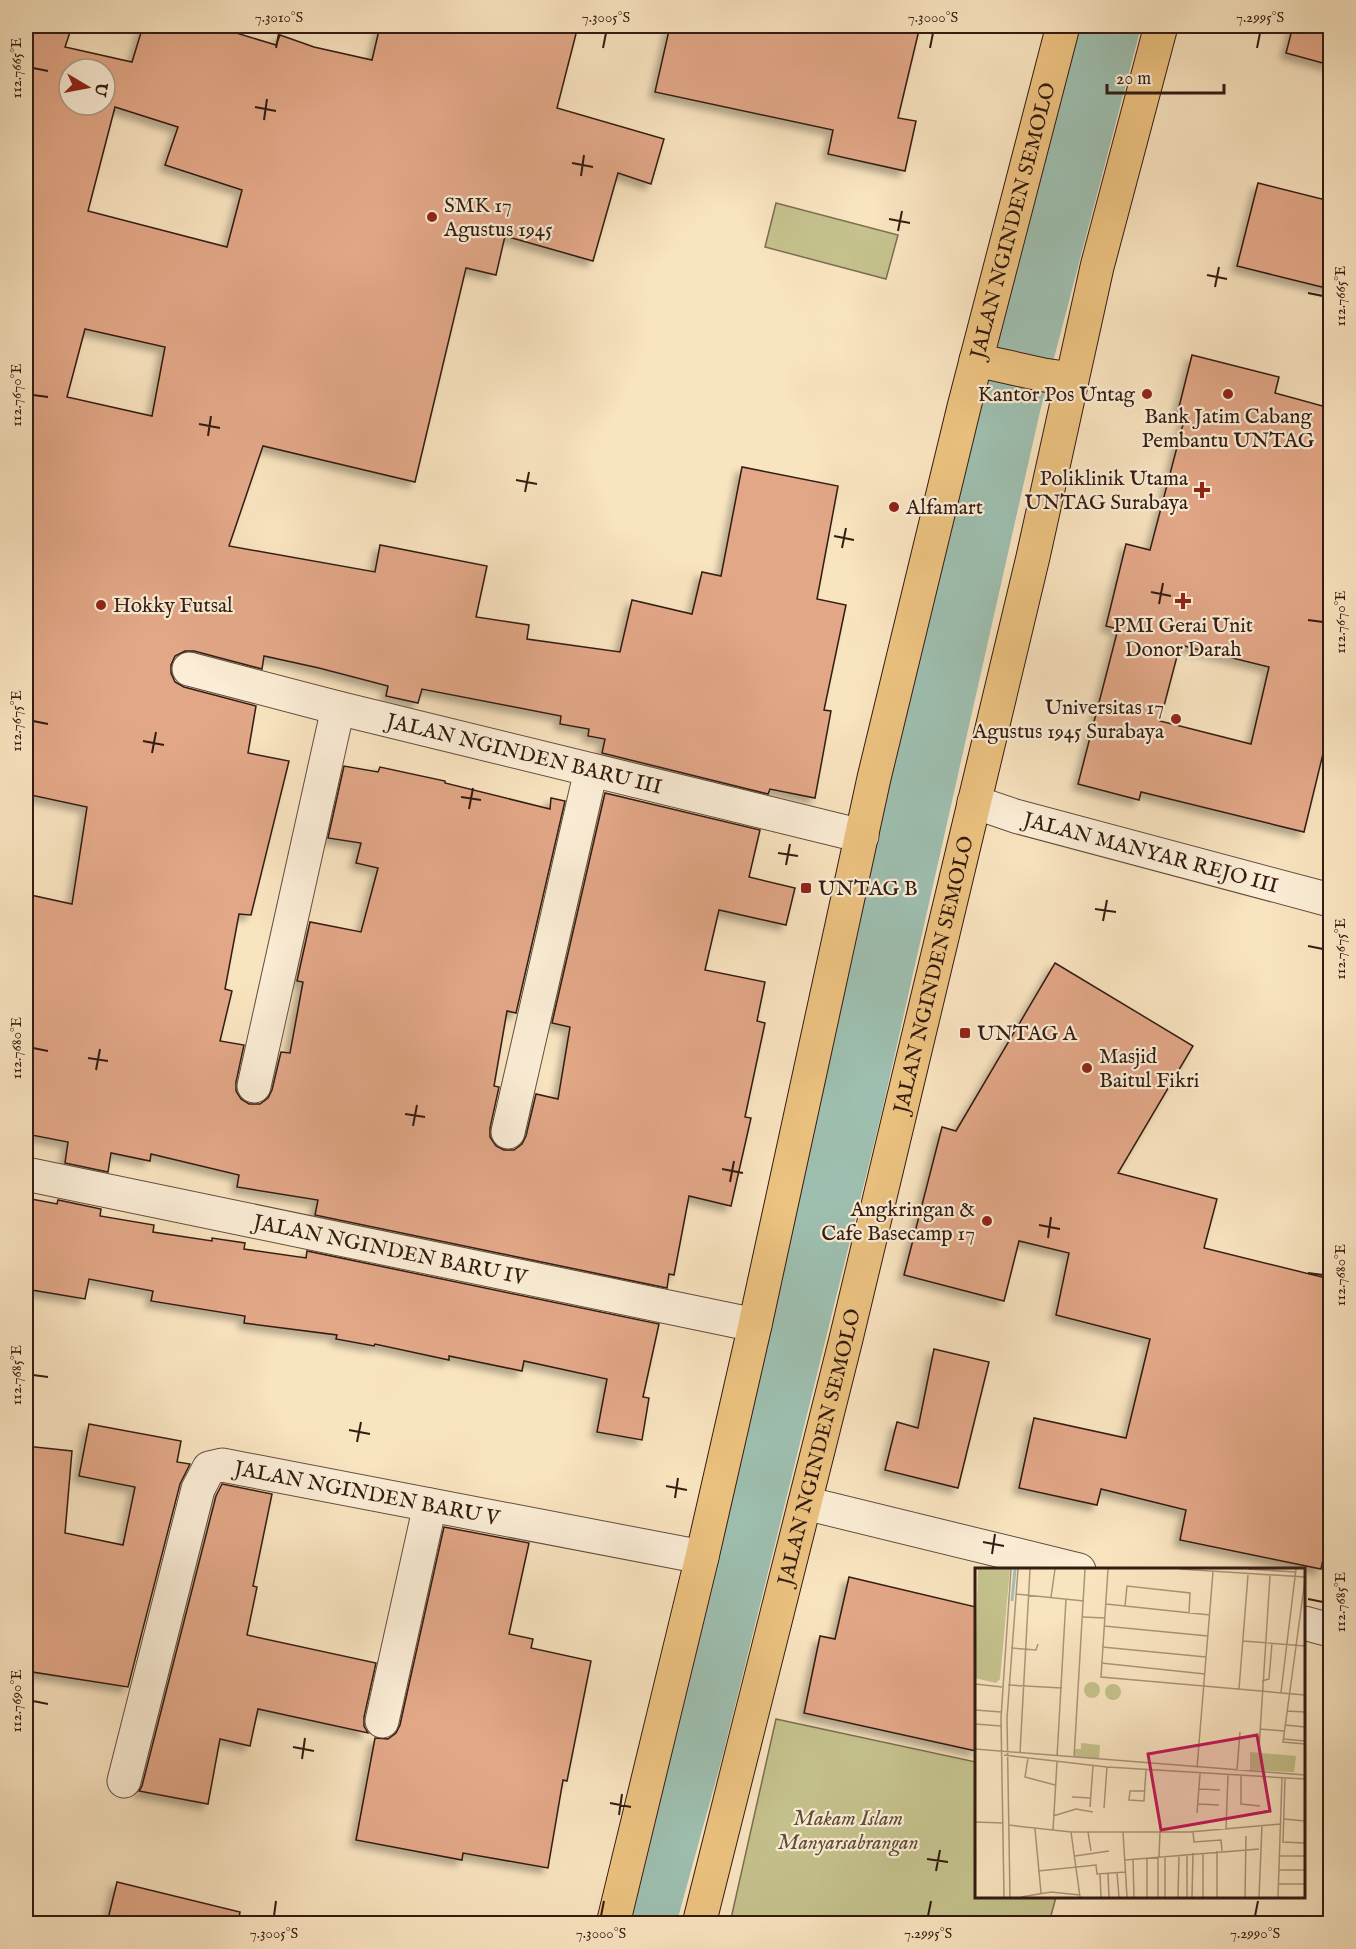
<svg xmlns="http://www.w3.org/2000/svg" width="1356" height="1949" font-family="'IM FELL English',serif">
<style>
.green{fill:#c5c28d;stroke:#7c6e50;stroke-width:1.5}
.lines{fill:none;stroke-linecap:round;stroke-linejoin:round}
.river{stroke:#9ebfb0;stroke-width:70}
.building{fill:#e2a787;stroke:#331b12;stroke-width:1.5;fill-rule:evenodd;filter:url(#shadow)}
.minor-casing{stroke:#644d3e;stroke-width:35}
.major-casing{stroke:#331b12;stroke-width:35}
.minor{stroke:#fbedd6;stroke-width:33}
.major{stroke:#ecc280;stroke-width:33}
.ticks{fill:none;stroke:#331b12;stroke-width:2}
.poi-dot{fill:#8f2418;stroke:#fbedd6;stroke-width:2}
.labels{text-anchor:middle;stroke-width:4.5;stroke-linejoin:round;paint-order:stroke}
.poi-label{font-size:21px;fill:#331b12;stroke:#fbedd6;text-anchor:start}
.street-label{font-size:21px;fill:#331b12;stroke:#fbedd6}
.park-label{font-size:21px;font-style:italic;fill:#5f4d37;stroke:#fbedd6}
.inset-river{fill:none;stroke:#9ebfb0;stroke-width:3}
.inset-road{fill:none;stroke:#aa947a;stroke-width:1.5}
.view{fill:#c2185b;fill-opacity:0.15;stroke:#c2185b;stroke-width:3}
.inset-edge{fill:none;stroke:#331b12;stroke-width:3}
.neatline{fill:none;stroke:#331b12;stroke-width:2}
.ticks-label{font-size:15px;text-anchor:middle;fill:#331b12}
</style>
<defs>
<filter id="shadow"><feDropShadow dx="-5.5" dy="5.5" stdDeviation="3" flood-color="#0004"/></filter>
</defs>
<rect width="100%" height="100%" fill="#f9e4c0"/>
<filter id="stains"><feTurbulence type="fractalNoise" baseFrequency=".00333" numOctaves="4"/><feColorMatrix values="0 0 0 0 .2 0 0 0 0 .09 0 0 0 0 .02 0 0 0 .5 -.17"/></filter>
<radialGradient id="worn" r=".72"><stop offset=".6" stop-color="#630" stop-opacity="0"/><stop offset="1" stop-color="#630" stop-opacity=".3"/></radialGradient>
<g class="green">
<path d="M776 203 898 235 886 279 765 247Z"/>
<path d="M776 1719 976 1762V1896L1056 1897 1049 1923H730Z"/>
</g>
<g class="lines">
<path class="river" d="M640 1924 689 1746 848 1103 1006 403 1105 26"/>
</g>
<g class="building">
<path d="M26 26H72L65 47 132 62 143 26H213L276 45 280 35 314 47 372 60 380 26H578L557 108 664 139 651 184 618 173 593 261 505 236 496 275 466 268 415 482 263 446 229 546 375 572 380 545 487 566 476 617 529 625 527 639 620 652 632 600 692 614 702 572 721 576 742 467 838 486 817 599 846 605 824 710 831 711 815 798 770 789 768 794 602 753 605 739 588 736 589 729 560 724 561 716 422 689 418 703 386 696 388 686 319 668 264 656 262 669 194 651H185L175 656 171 665V673L175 682 184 687 256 706 248 753 289 761 251 915 239 914 225 989 232 991 220 1041 244 1045 236 1082V1091L241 1099 249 1104H260L268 1098 272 1090 281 1052 290 1053 303 982 297 981 310 922 361 932 378 868 356 863 361 843 328 838 344 766 378 772 380 767 445 781V783L550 809 551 798 565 801 516 1013 507 1011 494 1086 499 1087 490 1128V1137L496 1146 504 1150H514L522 1144 526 1136 536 1094 558 1099 570 1027 552 1023 605 793 760 830 749 877 795 888 786 925 719 910 705 970 765 982 757 1021 765 1023 745 1117 751 1118 731 1206 689 1196 674 1275 669 1274 667 1288 315 1215 318 1200 237 1187 239 1175 151 1154 150 1161 111 1153 108 1172 65 1163 68 1142 26 1134V894L72 904 87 807 26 794ZM69 69H105V105H69ZM115 107 178 127 165 165 242 190 227 247 88 211ZM85 329 165 347 152 416 67 397Z"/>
<path d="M670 26H920L898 118 916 121 905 171 828 154 833 130 655 92Z"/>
<path d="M1293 26H1330V65L1286 53Z"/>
<path d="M1258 183 1330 201V289L1237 266Z"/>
<path d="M1192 355 1279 377 1275 393 1330 408V725L1304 832 1141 792 1139 800 1078 784 1118 629 1106 626 1126 544 1150 550 1186 413 1178 411ZM1180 645 1269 667 1251 744 1160 721Z"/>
<path d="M1055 963 1193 1046 1118 1173 1217 1199 1204 1248 1330 1279V1526L1321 1569 1180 1540 1186 1510 1101 1489 1097 1505 1019 1488 1034 1418 1126 1438 1150 1339 1056 1315 1069 1253 1019 1241 1004 1301 904 1275 942 1127 956 1131Z"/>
<path d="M26 1198 57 1204 58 1200 101 1209 100 1216 154 1225 153 1232 212 1241V1238L245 1243 244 1249 306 1258 307 1251 659 1324 643 1397 649 1398 642 1440 597 1432 607 1379 524 1361 522 1371 449 1356V1360L375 1344 374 1346 336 1339 337 1335 244 1323 245 1316 151 1301 153 1291 89 1279 85 1299 26 1289Z"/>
<path d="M934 1349 989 1362 958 1488 885 1470 897 1422 918 1428Z"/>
<path d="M89 1424 181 1441 177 1462 190 1464 180 1484 128 1687 26 1671V1446L72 1451 65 1533 123 1545 135 1487 79 1476Z"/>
<path d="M222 1484 272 1494 253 1586 257 1587 247 1635 376 1663 364 1717V1726L368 1733 258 1709 250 1746 220 1739 208 1804 139 1791 142 1786 216 1496Z"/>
<path d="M444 1527 529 1543 509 1634 533 1639 531 1648 591 1661 567 1781 563 1780 548 1868 463 1853 462 1860 356 1840 375 1738 388 1739 396 1733 400 1725Z"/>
<path d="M849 1577 976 1607V1751L804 1713 820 1636 835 1639Z"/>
<path d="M117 1882 240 1912 238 1923H107Z"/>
</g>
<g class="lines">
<defs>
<g id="minor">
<path id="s1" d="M189 669 338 708 862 836"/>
<path id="s2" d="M974 802 1015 816 1330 900"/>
<path d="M254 1086 338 708"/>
<path d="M508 1132 591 770"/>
<path id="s3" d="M26 1174 755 1325"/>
<path d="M805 1503 1079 1570"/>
<path d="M1304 1623 1330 1630"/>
<path d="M382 1721 430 1505"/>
<path id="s4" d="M124 1781 198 1489 209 1468 222 1465 702 1557"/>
</g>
<g id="major">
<path d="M976 360 1044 375 1071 379"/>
<path id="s5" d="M613 1924 702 1557 755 1325 874 778 964 407 1063 26"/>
<path id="s6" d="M699 1924 846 1339 1033 557 1097 267 1161 26"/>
</g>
</defs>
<use href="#minor" class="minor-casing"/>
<use href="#major" class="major-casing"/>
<use href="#minor" class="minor"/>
<use href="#major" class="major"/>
</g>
<path class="ticks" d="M276 48 279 33M603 48 606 33M930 48 933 33M1257 48 1260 33M33 68 48 71M255 107 276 111M264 120 267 99M572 163 593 167M581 176 584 155M889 219 910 223M898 231 902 211M1207 275 1227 279M1215 287 1219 267M1308 293 1323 296M33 395 48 397M199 424 220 428M208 436 211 416M516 480 537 484M525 492 529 472M834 536 854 540M842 548 846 528M1151 592 1171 596M1159 604 1163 583M1308 620 1323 622M33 721 48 724M143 741 164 745M152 753 156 732M461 797 481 800M469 809 473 788M778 853 798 856M786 865 790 844M1095 909 1116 912M1103 921 1107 900M1308 946 1323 949M33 1048 48 1051M88 1058 108 1061M96 1070 100 1049M405 1114 425 1117M413 1126 417 1105M722 1169 743 1173M730 1182 734 1161M1039 1225 1060 1229M1048 1238 1051 1217M1308 1273 1323 1275M33 1375 48 1377M349 1430 370 1434M357 1442 361 1422M666 1486 687 1490M675 1498 678 1478M983 1542 1004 1546M992 1554 995 1534M1308 1599 1323 1602M33 1701 48 1704M293 1747 314 1751M302 1759 305 1738M610 1803 631 1807M619 1815 622 1794M927 1859 948 1862M936 1871 940 1850M274 1916 276 1901M601 1916 604 1901M928 1916 931 1901M1255 1916 1258 1901"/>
<g class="poi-dot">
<circle cx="432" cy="217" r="6"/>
<circle cx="1147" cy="394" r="6"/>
<circle cx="1228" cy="394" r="6"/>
<path d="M1199 481h6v6h6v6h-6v6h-6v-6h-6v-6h6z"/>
<circle cx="894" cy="507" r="6"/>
<path d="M1180 592h6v6h6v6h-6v6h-6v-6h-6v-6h6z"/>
<circle cx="101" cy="605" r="6"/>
<circle cx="1176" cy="719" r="6"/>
<rect x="800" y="882" width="12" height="12" rx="3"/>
<rect x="959" y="1027" width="12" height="12" rx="3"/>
<circle cx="1087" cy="1068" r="6"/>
<circle cx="987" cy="1221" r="6"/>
</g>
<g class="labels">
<g class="poi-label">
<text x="444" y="212">SMK 17<tspan x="444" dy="24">Agustus 1945</tspan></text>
<text x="1135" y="401" text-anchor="end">Kantor Pos Untag</text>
<text x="1228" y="423" text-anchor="middle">Bank Jatim Cabang<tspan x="1228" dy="24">Pembantu UNTAG</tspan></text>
<text x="1188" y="485" text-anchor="end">Poliklinik Utama<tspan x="1188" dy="24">UNTAG Surabaya</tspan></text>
<text x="906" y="514">Alfamart</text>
<text x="113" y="612">Hokky Futsal</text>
<text x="1183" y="632" text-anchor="middle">PMI Gerai Unit<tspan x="1183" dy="24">Donor Darah</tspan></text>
<text x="1164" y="714" text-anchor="end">Universitas 17<tspan x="1164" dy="24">Agustus 1945 Surabaya</tspan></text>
<text x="818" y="895">UNTAG B</text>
<text x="977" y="1040">UNTAG A</text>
<text x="1099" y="1063">Masjid<tspan x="1099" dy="24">Baitul Fikri</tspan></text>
<text x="975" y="1216" text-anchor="end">Angkringan &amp;<tspan x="975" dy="24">Cafe Basecamp 17</tspan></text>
</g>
<g class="street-label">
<text dy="7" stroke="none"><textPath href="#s5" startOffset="1750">JALAN NGINDEN SEMOLO</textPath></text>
<text dy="7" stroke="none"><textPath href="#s1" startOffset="346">JALAN NGINDEN BARU III</textPath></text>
<text dy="7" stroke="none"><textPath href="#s2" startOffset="184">JALAN MANYAR REJO III</textPath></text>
<text dy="7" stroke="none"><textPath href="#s6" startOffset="978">JALAN NGINDEN SEMOLO</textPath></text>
<text dy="7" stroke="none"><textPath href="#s3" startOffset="372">JALAN NGINDEN BARU IV</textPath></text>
<text dy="7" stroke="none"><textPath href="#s6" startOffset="492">JALAN NGINDEN SEMOLO</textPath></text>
<text dy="7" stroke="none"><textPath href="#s4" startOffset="486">JALAN NGINDEN BARU V</textPath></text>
</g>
<g class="park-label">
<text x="848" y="1825">Makam Islam<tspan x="848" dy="24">Manyarsabrangan</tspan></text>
</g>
</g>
<g transform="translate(975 1568)">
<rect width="330" height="330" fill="#f9e4c0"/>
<path d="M3 1H35L25 111 21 115 0 110ZM109 122a8 8 0 1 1 16 0a8 8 0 1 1-16 0ZM130 124a8 8 0 1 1 16 0a8 8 0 1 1-16 0ZM106 175 125 177 124 191 100 189V181H106ZM275 184 321 188 319 204 275 202Z" fill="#c5c28d"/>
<path class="inset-river" d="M37 33 40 1"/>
<path class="inset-road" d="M133 1 126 109 330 127M205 1 330 9M273 1 321 4M330 12 308 174 330 176M41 26 109 33M76 29 80 1M131 36 235 47M150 38 152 18 215 25 214 45M108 49 130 50M129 58 233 68M268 73 330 78M127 79 231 89M36 80 61 82 63 76M126 95 230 106M287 113 294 111 297 75M0 116 27 119M33 117 87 120M264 121 273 7M306 124 321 1M0 142 26 144M312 143 330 144M0 156 26 158M310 157 330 159M285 161 309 163M308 171 330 173M0 181 330 207M284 181 295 8M45 185 55 1M29 187 132 199 330 211M82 189 91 31M53 190 50 209 80 217M99 190 110 1M222 200 238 4M262 202 265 164M266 207V236L285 238M310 210 308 274 330 275M224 221 245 222M170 223H155L154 232 169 233 171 202M97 229 116 230M223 236 244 237M115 239 118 198M129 240 132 199M222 245 225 206M78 248 101 241 118 244M309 251 330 253M0 254 27 255M33 257 96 264H215L305 256M60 261 66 325M251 261 253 207M78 263 82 194M96 264 105 329M113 264 116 283M148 264 152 329M218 264 219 274 246 272 247 283M100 288 134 283M304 288H330M183 289V329M184 289 185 264M172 290V329M150 292 284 281M158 292 159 329M304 302H330M63 303 121 297 122 306 151 304M142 305 144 329M125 306 126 329M133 306 134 329M303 316H330M29 329 26 150 36 1M35 329 32 150 43 1M46 329 76 324 105 327M190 329V288M203 329 204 287M212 329V286M217 329 218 285M228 329V285M242 329V283M270 329 271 268M284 329 287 257M303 329 307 210"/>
<path class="view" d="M282 167 295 243 186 262 173 186Z"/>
<rect width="330" height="330" class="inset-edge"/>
</g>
<rect width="1356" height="1949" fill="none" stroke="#f9e4c0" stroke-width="66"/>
<g transform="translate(87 87) rotate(100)"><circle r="28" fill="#fbedd6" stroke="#ab9988" stroke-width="1.5"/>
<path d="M0-4.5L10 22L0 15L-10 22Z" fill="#8f2418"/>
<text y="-9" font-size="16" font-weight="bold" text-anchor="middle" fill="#331b12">U</text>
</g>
<path d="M1107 84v9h117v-9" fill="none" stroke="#331b12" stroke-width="3"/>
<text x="1116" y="84" font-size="18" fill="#331b12" stroke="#fbedd6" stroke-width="4.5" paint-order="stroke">20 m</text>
<rect x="33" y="33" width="1290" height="1883" class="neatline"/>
<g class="ticks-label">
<text x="279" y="22">7.3010°S</text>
<text x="606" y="22">7.3005°S</text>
<text x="933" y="22">7.3000°S</text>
<text x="1260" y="22">7.2995°S</text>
<text transform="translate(16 68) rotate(-90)" y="5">112.7665°E</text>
<text transform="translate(1340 296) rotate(-90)" y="5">112.7665°E</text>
<text transform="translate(16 395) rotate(-90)" y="5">112.7670°E</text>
<text transform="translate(1340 622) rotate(-90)" y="5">112.7670°E</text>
<text transform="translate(16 721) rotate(-90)" y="5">112.7675°E</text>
<text transform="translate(1340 949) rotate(-90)" y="5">112.7675°E</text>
<text transform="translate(16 1048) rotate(-90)" y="5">112.7680°E</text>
<text transform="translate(1340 1275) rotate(-90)" y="5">112.7680°E</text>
<text transform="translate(16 1375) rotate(-90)" y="5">112.7685°E</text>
<text transform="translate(1340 1602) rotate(-90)" y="5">112.7685°E</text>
<text transform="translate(16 1701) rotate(-90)" y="5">112.7690°E</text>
<text x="274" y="1938">7.3005°S</text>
<text x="601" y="1938">7.3000°S</text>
<text x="928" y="1938">7.2995°S</text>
<text x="1255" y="1938">7.2990°S</text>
</g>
<rect width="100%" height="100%" filter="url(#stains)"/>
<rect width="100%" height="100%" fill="url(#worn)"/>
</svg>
